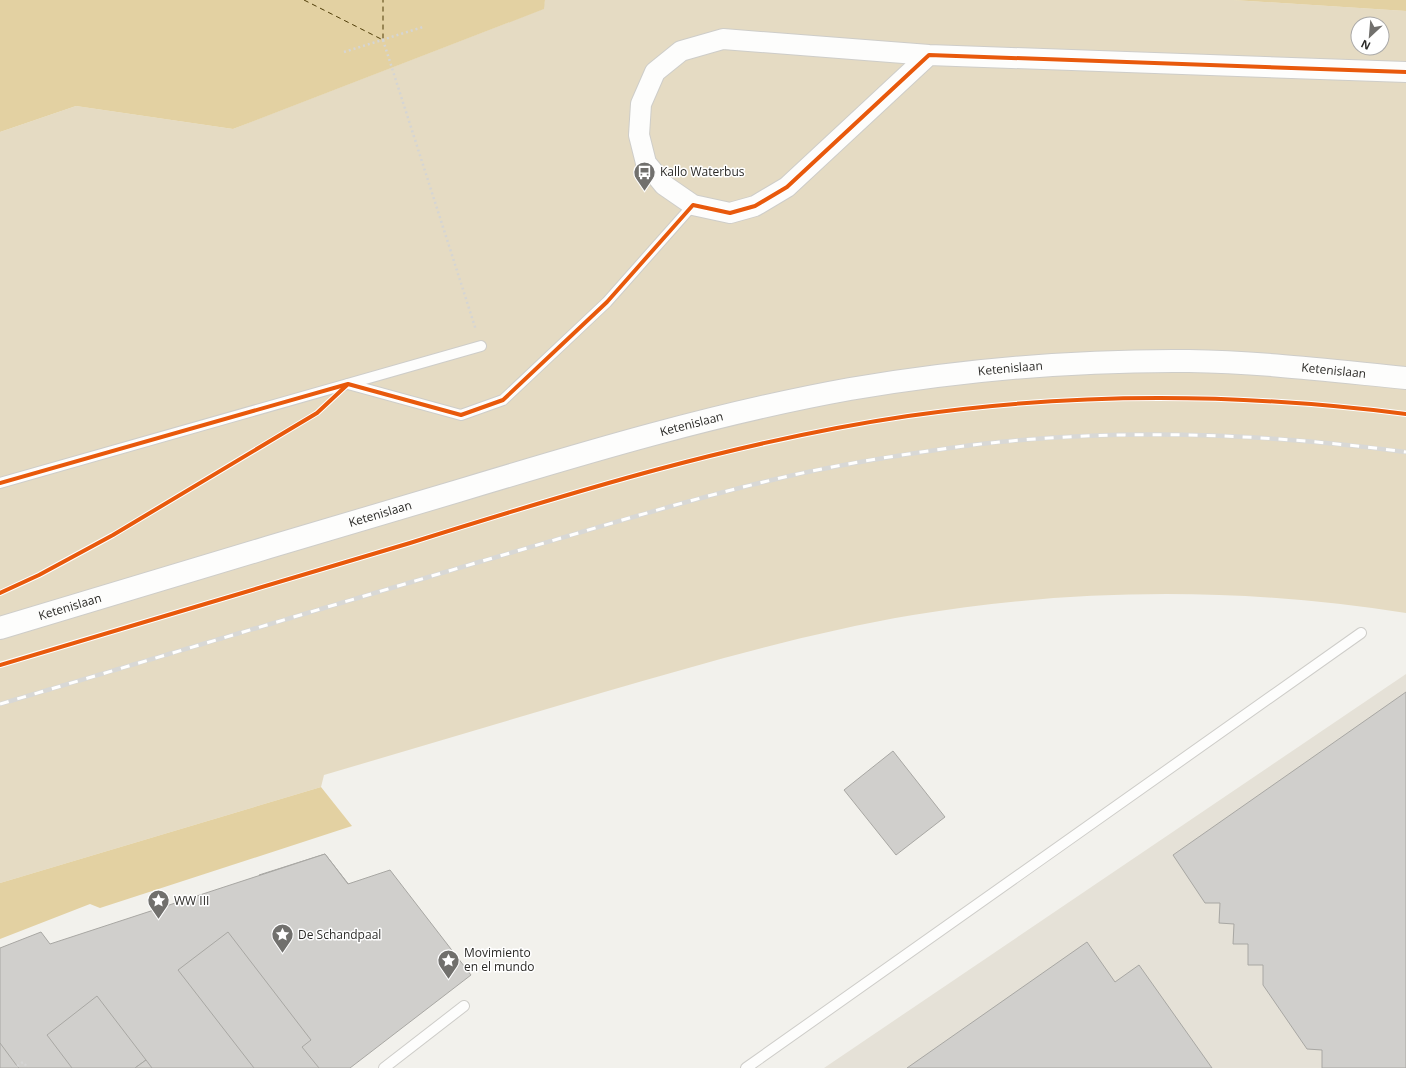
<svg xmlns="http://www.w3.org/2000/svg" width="1406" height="1068" font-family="'Open Sans',sans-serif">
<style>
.built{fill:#e5e1d7}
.green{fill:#e5dbc3;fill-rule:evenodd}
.water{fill:#e3d1a2}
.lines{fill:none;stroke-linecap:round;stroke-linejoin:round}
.ferry{stroke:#4f3d08;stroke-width:1;stroke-dasharray:5 4;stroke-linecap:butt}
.building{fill:#d0cfcc;stroke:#a8a7a3}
.service-casing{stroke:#cecdc9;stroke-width:12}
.minor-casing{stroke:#cecdc9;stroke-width:22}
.tertiary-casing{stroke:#cecdc9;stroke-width:24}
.path{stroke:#d5d5d4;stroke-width:2.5;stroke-dasharray:2 3;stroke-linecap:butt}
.service{stroke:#fdfdfc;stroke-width:10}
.minor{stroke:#fdfdfc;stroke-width:20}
.tertiary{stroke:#fdfdfc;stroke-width:22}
.rail-casing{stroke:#d8d8d6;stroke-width:4.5}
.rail{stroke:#fff;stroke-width:3;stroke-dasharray:9;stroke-linecap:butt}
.cycleway-casing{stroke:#fff;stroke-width:6}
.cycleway{stroke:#e8590c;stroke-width:4}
.labels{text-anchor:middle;stroke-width:3;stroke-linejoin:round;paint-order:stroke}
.poi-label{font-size:12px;fill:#2c2b28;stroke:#fff;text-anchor:start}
.street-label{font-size:12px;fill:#2c2b28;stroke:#fff}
</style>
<rect width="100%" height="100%" fill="#f2f1ec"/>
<path class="built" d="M1406 674V1068H824Z"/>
<path class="green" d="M545 0H1233L1406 11V613C1244 587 1075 588 913 615 807 633 704 663 601 693 509 720 416 748 324 775L321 787 0 883V132L76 106 233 129 543 9ZM1358 24H1382V48H1358Z"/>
<g class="water">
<path d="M0 0H545L544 9 233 129 76 106 0 132Z"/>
<path d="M1233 0H1406V11Z"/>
<path d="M321 787 352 826 100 908 90 904 0 939V883Z"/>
</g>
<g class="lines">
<path class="ferry" d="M304 0 383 40V0"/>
</g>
<g class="building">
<path d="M1406 692V1068H1322V1050L1307 1049 1263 985V965H1248V944H1233L1234 924 1219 923 1220 903H1205L1173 855Z"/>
<path d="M893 751 945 817 896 855 844 790Z"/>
<path d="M325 854 406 958 307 1034 290 1013 338 976 259 875Z"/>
<path d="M325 854 348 884 390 870 471 975 350 1068H0V948L41 932 50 944Z"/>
<path d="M228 932 311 1040 302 1047 319 1068H254L178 970Z"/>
<path d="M1087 942 1115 982 1139 965 1212 1068H907Z"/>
<path d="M97 996 146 1060 135 1068H72L47 1035Z"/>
<path d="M0 1043 17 1066 19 1068H0Z"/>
<path d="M146 1060 152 1068H135Z"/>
</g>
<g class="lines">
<defs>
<g id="service">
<path d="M348 384 461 415 503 400 607 302 693 205"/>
<path d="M0 483 481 346"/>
<path d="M384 1068 464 1006"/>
<path d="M746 1068 1361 633"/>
</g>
<path id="minor" d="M929 55 787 187 755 206 730 213 693 205 664 185 646 163 639 135 641 104 655 72 681 51 723 39 929 55 1406 72"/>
<g id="tertiary">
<path id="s1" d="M0 628C153 582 305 536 458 491 587 452 717 413 850 389 962 370 1077 360 1189 361 1262 362 1334 371 1406 378"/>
</g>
</defs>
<use href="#service" class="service-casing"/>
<use href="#minor" class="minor-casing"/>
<use href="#tertiary" class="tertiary-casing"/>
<g class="path">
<path d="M383 40 476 330"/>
<path d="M344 52 423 27"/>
<path d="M17 1066 23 1062 28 1068"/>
</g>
<use href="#service" class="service"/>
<use href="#minor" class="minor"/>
<use href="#tertiary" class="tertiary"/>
<defs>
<path id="rail" d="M0 704C160 657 320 609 479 562 577 534 674 503 772 480 838 464 905 454 972 445 1116 428 1263 433 1406 452"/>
</defs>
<use href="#rail" class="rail-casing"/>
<use href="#rail" class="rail"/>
<defs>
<g id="cycleway">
<path d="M0 483 348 384 461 415 503 400 607 302 693 205 730 213 755 206 787 187 929 55 1406 72"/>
<path d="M0 593 39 575 113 535 317 413 347 385"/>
<path d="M0 665C137 624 273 584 410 543 573 492 738 441 908 416 1073 392 1240 393 1406 414"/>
</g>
</defs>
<use href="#cycleway" class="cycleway-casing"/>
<use href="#cycleway" class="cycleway"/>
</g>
<defs>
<symbol id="bus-pin" viewBox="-11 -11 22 30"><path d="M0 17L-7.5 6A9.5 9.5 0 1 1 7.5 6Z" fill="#71706d" stroke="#fff"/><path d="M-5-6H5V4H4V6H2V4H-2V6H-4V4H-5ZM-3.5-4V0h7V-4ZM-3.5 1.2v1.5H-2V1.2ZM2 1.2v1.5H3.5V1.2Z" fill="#fff"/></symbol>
<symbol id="sight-pin" viewBox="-11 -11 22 30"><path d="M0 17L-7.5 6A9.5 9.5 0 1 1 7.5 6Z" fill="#71706d" stroke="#fff"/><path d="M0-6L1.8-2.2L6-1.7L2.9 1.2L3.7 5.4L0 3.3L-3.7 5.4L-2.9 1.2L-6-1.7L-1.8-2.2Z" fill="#fff"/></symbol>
</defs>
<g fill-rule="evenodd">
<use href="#bus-pin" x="632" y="160" width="25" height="34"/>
<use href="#sight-pin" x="146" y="888" width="25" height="34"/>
<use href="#sight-pin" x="270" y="922" width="25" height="34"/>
<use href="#sight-pin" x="436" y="948" width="25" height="34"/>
</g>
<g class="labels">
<g class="poi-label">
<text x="660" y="176">Kallo Waterbus</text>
<text x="174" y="905">WW III</text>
<text x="298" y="939">De Schandpaal</text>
<text x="464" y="957">Movimiento<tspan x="464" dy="14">en el mundo</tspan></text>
</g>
<g class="street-label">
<text dy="4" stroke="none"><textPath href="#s1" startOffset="1045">Ketenislaan</textPath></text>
<text dy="4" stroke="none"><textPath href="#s1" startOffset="1369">Ketenislaan</textPath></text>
<text dy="4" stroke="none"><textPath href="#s1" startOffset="721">Ketenislaan</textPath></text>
<text dy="4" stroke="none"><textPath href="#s1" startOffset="397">Ketenislaan</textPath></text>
<text dy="4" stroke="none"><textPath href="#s1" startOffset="73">Ketenislaan</textPath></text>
</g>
</g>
<g transform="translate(1370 36) rotate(206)"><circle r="19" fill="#ffffff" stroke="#abaaa9"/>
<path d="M0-3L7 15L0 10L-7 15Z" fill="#71706d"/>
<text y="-6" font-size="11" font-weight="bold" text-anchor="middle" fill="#2c2b28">N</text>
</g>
</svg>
